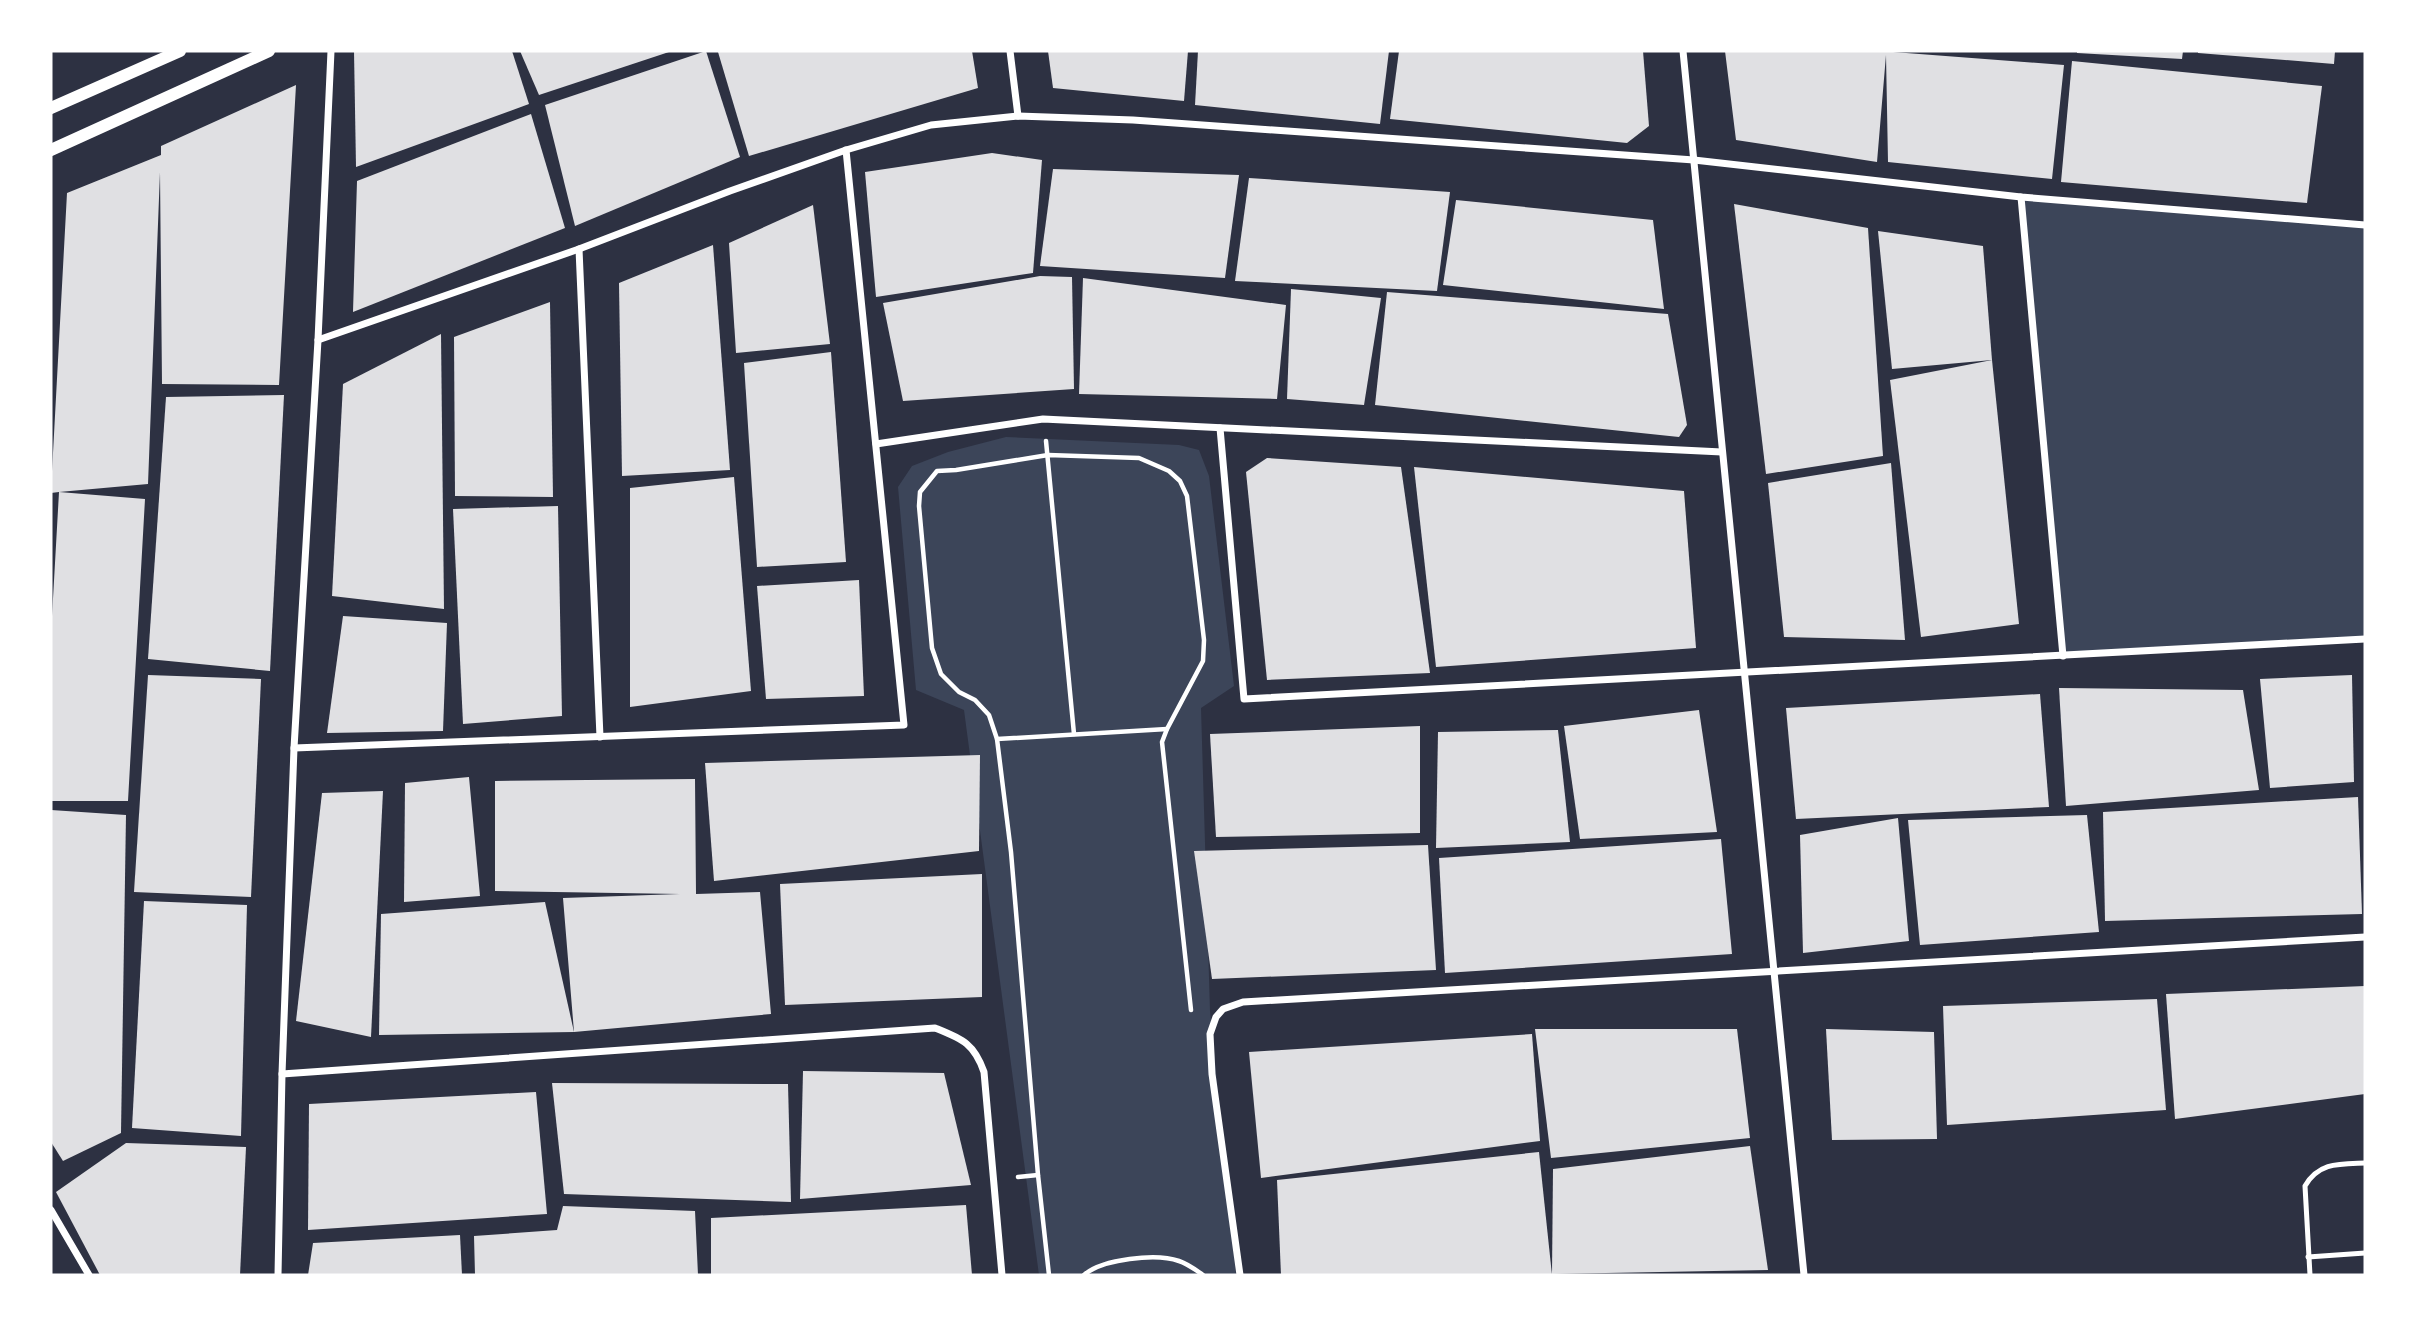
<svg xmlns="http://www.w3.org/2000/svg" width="2416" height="1326" font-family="Roboto,sans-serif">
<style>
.green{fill:#3c4559}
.building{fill:#e0e0e3}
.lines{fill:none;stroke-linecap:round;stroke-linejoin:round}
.path{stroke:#fff;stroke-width:4.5}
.service{stroke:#fff;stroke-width:5}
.minor{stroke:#fff;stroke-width:7}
.tertiary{stroke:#fff;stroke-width:12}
</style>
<rect width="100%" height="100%" fill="#2d3142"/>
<g class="green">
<path d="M2021 197 2365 225V640L2063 656Z"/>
<path d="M1006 437 1179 445 1199 450 1209 476 1234 686 1201 708 1210 1011 1236 1275H1039L964 710 916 690 898 487 912 466 948 452Z"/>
</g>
<g class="building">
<path d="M354 51H512L529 104 356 167Z"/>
<path d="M520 51H672L539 95Z"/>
<path d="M706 51 740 157 575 226 545 105Z"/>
<path d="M721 51H972L978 88 749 156 718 52Z"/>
<path d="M1048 51H1188L1184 101 1053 88Z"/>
<path d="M1198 51H1389L1380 124 1195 105Z"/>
<path d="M1399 51H1643L1649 126 1627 143 1390 119Z"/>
<path d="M1725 51H1880L2064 65 2052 179 1888 162 1886 55 1877 162 1736 140Z"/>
<path d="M2077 51H2183L2182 59 2077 53Z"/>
<path d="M2198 51H2335L2334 64 2198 53Z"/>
<path d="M2072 61 2322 86 2307 203 2061 182Z"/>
<path d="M296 85 279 385 162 384 160 172 148 484 59 492 145 499 128 801H51V634L59 492 51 493V490L67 193 161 155V146Z"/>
<path d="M531 114 565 228 353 312 357 181Z"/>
<path d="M992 153 1042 160 1033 273 876 297 865 172Z"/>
<path d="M1053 169 1239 175 1225 278 1040 266Z"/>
<path d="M1249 178 1450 192 1437 291 1235 281Z"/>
<path d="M1456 200 1653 220 1664 309 1443 285Z"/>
<path d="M1734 204 1868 228 1883 456 1766 474Z"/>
<path d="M813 205 830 344 736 353 729 243Z"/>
<path d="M1878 231 1983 246 1992 360 1892 369Z"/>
<path d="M713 245 730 470 622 476 619 283Z"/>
<path d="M1040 276 1072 277 1074 389 903 401 883 303Z"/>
<path d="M1083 278 1286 305 1277 399 1079 394Z"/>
<path d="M1291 289 1381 298 1364 405 1287 399Z"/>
<path d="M1387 292 1668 314 1687 425 1679 437 1375 405Z"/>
<path d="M550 302 553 497 455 496 454 337Z"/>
<path d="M441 334 444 609 332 596 343 384Z"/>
<path d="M831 352 846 562 757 567 744 363Z"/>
<path d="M1992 360 2019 624 1921 637 1890 380Z"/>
<path d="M284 395 270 671 148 659 166 397Z"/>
<path d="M1267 458 1401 467 1430 673 1267 680 1246 472Z"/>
<path d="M1891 463 1905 640 1784 637 1768 483Z"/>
<path d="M1414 467 1684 491 1696 648 1436 667Z"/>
<path d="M734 477 751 691 630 707V488Z"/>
<path d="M558 506 562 716 463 724 453 509Z"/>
<path d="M859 580 864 696 766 699 757 586Z"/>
<path d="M343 616 447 623 443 731 327 733Z"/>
<path d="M148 675 261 679 251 897 134 892Z"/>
<path d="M2352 675 2354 782 2270 788 2260 679Z"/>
<path d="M2059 688 2243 690 2259 790 2066 806Z"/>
<path d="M2040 694 2049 807 1796 819 1786 708Z"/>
<path d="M1699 710 1717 832 1580 839 1564 726Z"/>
<path d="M1420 726V833L1216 837 1210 734Z"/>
<path d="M1558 730 1570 842 1436 848 1438 732Z"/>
<path d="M980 755 979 851 714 881 705 763Z"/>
<path d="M469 777 480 896 404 902 405 783Z"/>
<path d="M695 779 696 894 760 892 771 1014 574 1032 563 898 680 894 495 891V781Z"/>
<path d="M383 791 371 1037 296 1021 322 793Z"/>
<path d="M2358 797 2362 914 2105 921 2103 812Z"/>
<path d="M51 810 126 815 121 1133 63 1161 51 1142Z"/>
<path d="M2087 815 2099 932 1920 945 1908 820Z"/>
<path d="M1898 818 1909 941 1803 953 1800 835Z"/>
<path d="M1721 839 1732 954 1445 973 1439 858Z"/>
<path d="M1428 845 1436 970 1212 979 1194 851Z"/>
<path d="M982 874V997L785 1005 780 884Z"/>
<path d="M144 901 247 905 241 1136 132 1128Z"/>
<path d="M545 902 574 1032 379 1035 381 914Z"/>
<path d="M2365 986V1094L2175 1119 2166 994Z"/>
<path d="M2157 999 2166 1110 1947 1125 1943 1006Z"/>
<path d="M1535 1029H1737L1750 1138 1551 1158Z"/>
<path d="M1826 1029 1934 1032 1937 1139 1832 1140Z"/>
<path d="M1532 1034 1540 1141 1261 1178 1249 1052Z"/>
<path d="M803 1071 944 1073 971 1185 800 1199Z"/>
<path d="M552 1083 788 1084 791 1202 564 1194Z"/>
<path d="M536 1092 547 1214 308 1230 309 1104Z"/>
<path d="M126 1143 246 1147 240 1275H100L56 1192Z"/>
<path d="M1750 1146 1768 1270 1552 1274 1553 1169Z"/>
<path d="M1539 1152 1552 1275H1281L1277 1180Z"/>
<path d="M966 1205 972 1275H711V1218Z"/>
<path d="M563 1206 695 1211 698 1275H475L474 1236 557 1230Z"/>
<path d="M460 1235 462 1275H308L313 1243Z"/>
</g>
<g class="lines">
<g class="path">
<path d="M1046 441 1074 734"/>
<path d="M997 739 1167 729"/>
<path d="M1018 1177 1038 1175"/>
<path d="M1049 1275 1038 1175 1011 852 997 739 989 715 975 700 959 692 941 674 932 648 919 506 920 492 937 471 956 470 1048 455 1139 458 1169 471 1180 481 1187 496 1204 640 1203 661 1167 729 1162 742 1191 1010"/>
<path d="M1084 1275C1102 1259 1156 1253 1179 1261 1188 1264 1196 1270 1203 1275"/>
</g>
<g class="service">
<path d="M2308 1257 2365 1253"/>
<path d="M2310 1275 2305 1186C2319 1162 2340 1164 2365 1163"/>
</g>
<g class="minor">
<path d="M1010 51 1018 116"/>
<path d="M1683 51 1804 1275"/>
<path d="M2021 197 2063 656"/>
<path d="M579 249 600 737"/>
<path d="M318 340 579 249 730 191 846 150 931 125 1018 116 1133 120 1694 160 2021 197 2365 225"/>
<path d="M1220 428 1244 699 2365 639"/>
<path d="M876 444 1043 419 1722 452"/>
<path d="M294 748 904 725 846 150"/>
<path d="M282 1074 935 1028C962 1039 974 1043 984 1072L1002 1275"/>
<path d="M51 1210 89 1275"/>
<path d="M278 1275 282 1074 294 748 318 340 331 51"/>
<path d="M1240 1275 1212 1074 1210 1034 1216 1017 1223 1009 1243 1002 2365 937"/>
</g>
<g class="tertiary">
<path d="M51 108 180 51"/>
<path d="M51 150 269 51"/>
</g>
</g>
<rect width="2416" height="1326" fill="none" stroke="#ffffff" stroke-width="105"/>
</svg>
